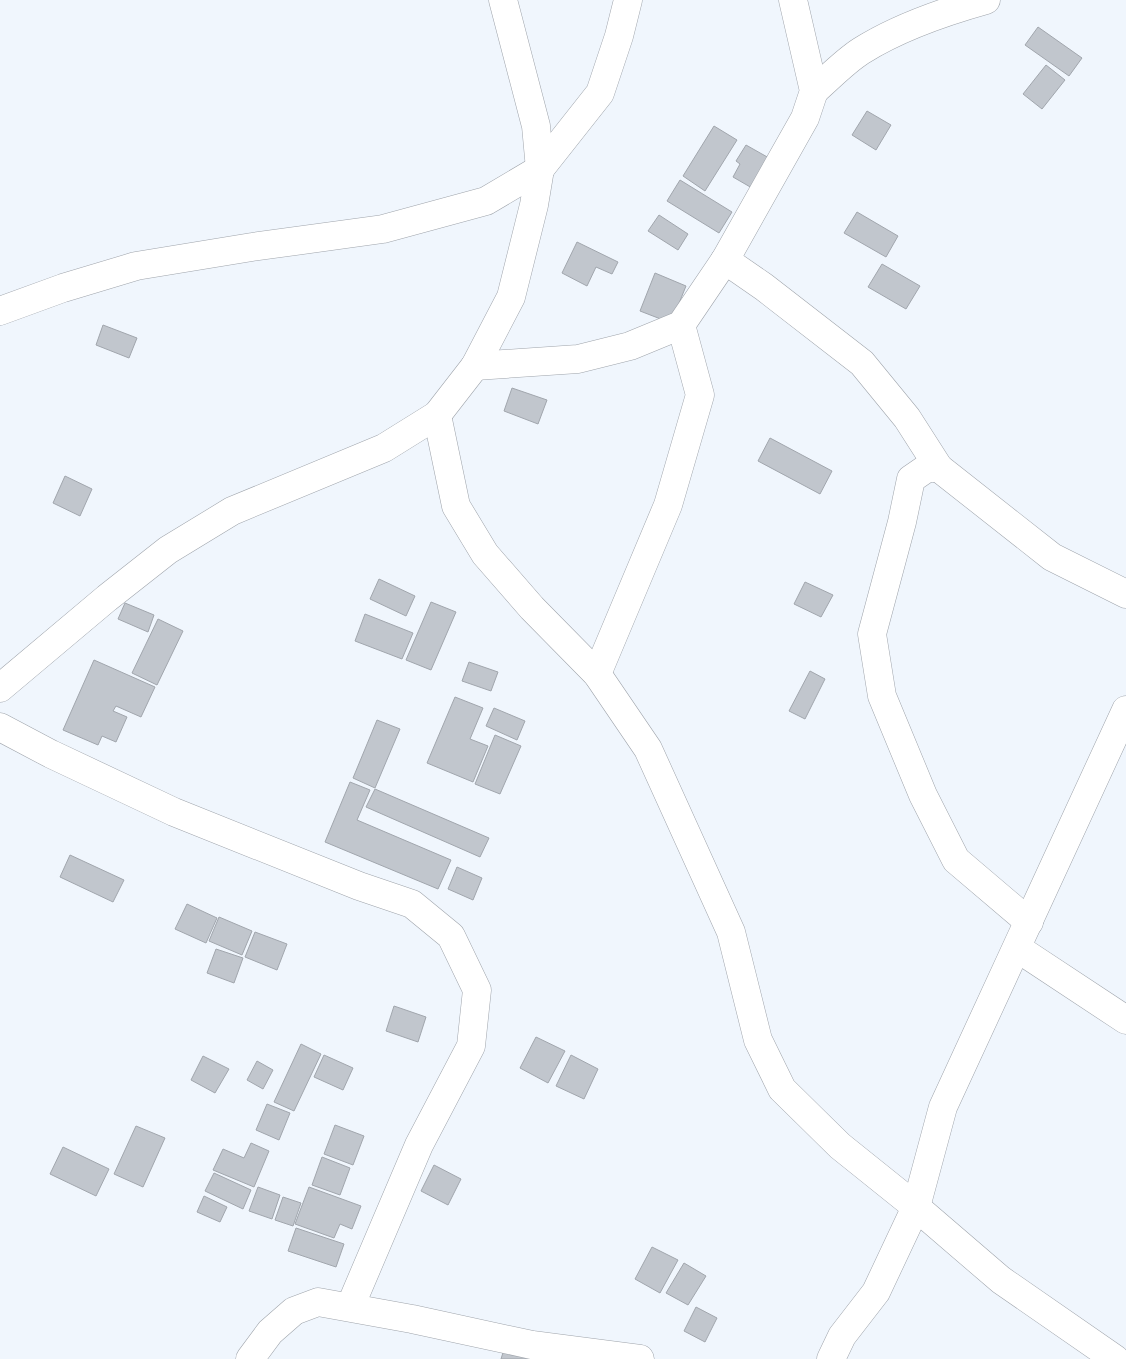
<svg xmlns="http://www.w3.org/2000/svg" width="1126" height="1359" font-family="'IBM Plex Sans',sans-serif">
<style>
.building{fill:#c1c6cd;stroke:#a1a6ad}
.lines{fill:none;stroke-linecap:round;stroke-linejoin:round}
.street-casing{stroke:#9fa4ab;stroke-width:29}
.street{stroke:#fff;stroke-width:28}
</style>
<rect width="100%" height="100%" fill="#f0f6fd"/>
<g class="building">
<path d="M1038 27 1082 58 1069 76 1025 45Z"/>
<path d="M1046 65 1065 80 1042 109 1023 94Z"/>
<path d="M867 111 891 125 876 150 852 135Z"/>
<path d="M714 126 737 140 705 191 683 176Z"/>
<path d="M746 145 769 158 752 188 733 177 740 164 736 161Z"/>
<path d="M680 180 732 212 719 233 667 201Z"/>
<path d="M857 212 898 236 886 257 844 233Z"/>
<path d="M659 215 688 234 678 250 648 231Z"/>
<path d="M577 242 618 262 612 274 596 267 587 286 562 273Z"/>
<path d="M882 264 920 286 906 309 868 287Z"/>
<path d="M655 273 686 286 671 323 640 311Z"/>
<path d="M103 325 137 338 129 358 96 345Z"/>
<path d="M512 388 547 400 538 424 504 411Z"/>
<path d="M770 438 832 471 820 494 758 461Z"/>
<path d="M65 476 92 489 80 516 53 503Z"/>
<path d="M379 579 415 596 406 616 370 599Z"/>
<path d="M805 582 833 595 821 617 794 604Z"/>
<path d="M431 602 456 612 431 670 406 660Z"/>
<path d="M125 603 154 615 148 632 118 619Z"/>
<path d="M365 614 413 633 402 659 355 641Z"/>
<path d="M158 619 183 631 157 685 132 673Z"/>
<path d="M94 660 155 687 141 717 116 706 113 711 127 717 116 742 102 736 98 745 63 730Z"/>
<path d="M469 662 498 672 491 691 462 681Z"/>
<path d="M810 671 825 679 805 719 789 711Z"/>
<path d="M455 697 483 708 470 739 488 746 473 782 427 763Z"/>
<path d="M494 708 525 721 517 740 486 726Z"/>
<path d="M377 720 400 729 375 788 353 778Z"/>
<path d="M495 735 521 746 500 794 475 784Z"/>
<path d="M350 782 370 790 357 820 451 860 438 889 325 842Z"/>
<path d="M375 789 489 838 480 857 366 807Z"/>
<path d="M70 855 124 880 113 902 60 877Z"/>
<path d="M457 867 482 878 473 900 448 889Z"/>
<path d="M187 904 217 918 206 943 175 929Z"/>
<path d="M219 917 252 931 242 955 209 941Z"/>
<path d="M255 932 287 944 277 970 245 957Z"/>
<path d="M216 949 243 958 234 983 207 973Z"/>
<path d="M394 1006 426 1017 418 1042 386 1031Z"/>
<path d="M536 1037 565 1051 548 1083 520 1068Z"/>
<path d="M301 1044 321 1054 294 1111 274 1102Z"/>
<path d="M324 1055 353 1068 343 1090 314 1077Z"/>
<path d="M571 1055 598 1069 584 1099 556 1086Z"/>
<path d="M203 1056 229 1069 215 1093 191 1080Z"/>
<path d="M257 1061 273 1070 263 1089 247 1080Z"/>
<path d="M267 1104 290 1113 279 1140 256 1130Z"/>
<path d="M335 1125 364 1136 353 1165 324 1154Z"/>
<path d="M136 1126 165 1138 143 1187 114 1174Z"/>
<path d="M251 1143 269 1151 254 1187 213 1170 223 1149 244 1158Z"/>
<path d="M63 1147 109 1169 96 1196 50 1174Z"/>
<path d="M322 1157 350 1168 340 1195 312 1185Z"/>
<path d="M434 1165 461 1179 448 1205 421 1191Z"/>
<path d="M214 1173 251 1190 243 1209 205 1191Z"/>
<path d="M258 1187 280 1195 272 1219 249 1211Z"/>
<path d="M309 1187 361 1206 352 1229 340 1224 334 1238 295 1224Z"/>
<path d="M204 1196 227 1207 220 1222 197 1212Z"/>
<path d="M283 1197 301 1203 293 1226 275 1220Z"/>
<path d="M296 1228 344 1244 336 1267 288 1251Z"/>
<path d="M652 1247 678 1260 660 1293 635 1279Z"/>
<path d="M684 1263 706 1276 688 1305 666 1293Z"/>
<path d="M696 1307 717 1318 705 1342 684 1331Z"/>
<path d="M505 1346 532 1355 531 1359H501Z"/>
</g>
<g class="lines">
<defs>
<g id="street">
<path d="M814 91C829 78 844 62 861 51 899 27 943 12 986 0"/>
<path d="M725 260 764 287 862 363 907 418 939 468 1052 557 1126 594"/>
<path d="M0 311 63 288 136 266 252 247 383 229 486 201 540 169 600 93 619 36 628 0"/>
<path d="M475 366 578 359 630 346 681 325 725 260 805 118 814 91 793 0"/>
<path d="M437 415 456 506 485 554 532 608 597 674 648 749 731 932 758 1040 782 1089 840 1146 916 1207 1001 1280 1115 1359"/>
<path d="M939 468H927L911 479 902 522 872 634 882 696 923 795 956 860 1029 922"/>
<path d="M597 674 668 505 700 395 681 325"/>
<path d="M0 688 107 598 168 550 232 511 384 448 437 415 475 366 511 297 534 205 540 169 536 126 503 0"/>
<path d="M0 727 51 754 174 812 359 886 412 904 451 936 477 990 471 1046 419 1145 350 1307"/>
<path d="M1017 948 1126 1020"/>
<path d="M250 1359 270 1332 294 1311 318 1302 412 1319 532 1345 640 1359"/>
<path d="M831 1359 842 1336 876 1292 916 1207 943 1107 1126 710"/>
</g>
</defs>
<use href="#street" class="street-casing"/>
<use href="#street" class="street"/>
</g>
</svg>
